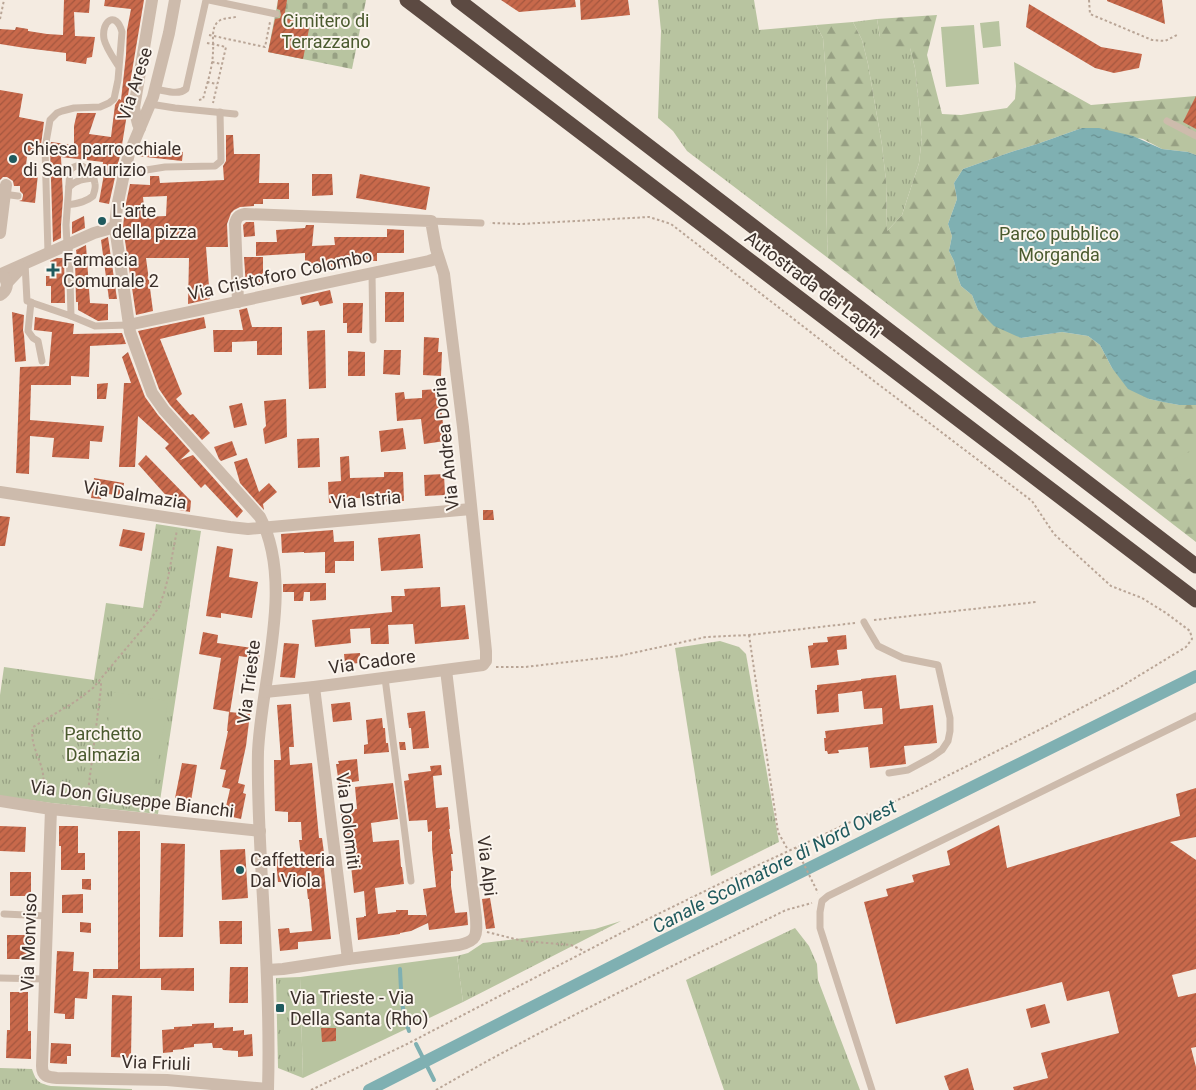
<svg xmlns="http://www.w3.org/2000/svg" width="1196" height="1090" font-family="Roboto,sans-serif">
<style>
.grass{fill:url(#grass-tufts)}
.forest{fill:url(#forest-firs)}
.cemetery{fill:url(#cemetery-stones)}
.garden{fill:#b8c4a0}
.water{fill:url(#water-ripples)}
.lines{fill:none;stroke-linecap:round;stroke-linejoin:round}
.stream{stroke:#7fb0b2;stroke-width:4}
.canal{stroke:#7fb0b2;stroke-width:12}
.building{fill:url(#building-hatch);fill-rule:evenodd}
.path{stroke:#b9a596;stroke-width:2;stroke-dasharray:2.5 2.5;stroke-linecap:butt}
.lane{stroke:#cdbbac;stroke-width:7}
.street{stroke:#cdbbac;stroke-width:12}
.highway{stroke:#5c4a42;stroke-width:15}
.poi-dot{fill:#1f5a5e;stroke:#fbf5ee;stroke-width:2}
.labels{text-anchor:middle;stroke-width:4;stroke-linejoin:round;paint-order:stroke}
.park-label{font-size:18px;fill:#4a5a2e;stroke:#fbf5ee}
.street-label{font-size:18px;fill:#3b302b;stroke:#fbf5ee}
.poi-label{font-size:18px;fill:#3b302b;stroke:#fbf5ee;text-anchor:start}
.water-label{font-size:19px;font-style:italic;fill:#1f5a5e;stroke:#fbf5ee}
</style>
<defs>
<pattern id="grass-tufts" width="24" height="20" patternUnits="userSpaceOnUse" patternTransform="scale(1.25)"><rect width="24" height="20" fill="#b8c4a0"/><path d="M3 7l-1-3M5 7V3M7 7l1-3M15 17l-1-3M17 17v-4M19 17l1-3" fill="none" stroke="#97a083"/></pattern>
<pattern id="forest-firs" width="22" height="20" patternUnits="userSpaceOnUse" patternTransform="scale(1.25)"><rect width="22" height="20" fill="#b8c4a0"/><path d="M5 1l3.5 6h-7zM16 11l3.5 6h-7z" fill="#97a083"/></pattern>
<pattern id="cemetery-stones" width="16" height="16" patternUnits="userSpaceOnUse" patternTransform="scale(1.25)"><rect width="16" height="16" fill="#b8c4a0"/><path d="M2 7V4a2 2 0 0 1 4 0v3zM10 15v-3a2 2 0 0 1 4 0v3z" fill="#97a083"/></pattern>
<pattern id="water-ripples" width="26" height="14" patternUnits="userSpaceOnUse" patternTransform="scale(1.25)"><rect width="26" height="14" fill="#7fb0b2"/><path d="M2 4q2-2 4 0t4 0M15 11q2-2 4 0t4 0" fill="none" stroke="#699091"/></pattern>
<pattern id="building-hatch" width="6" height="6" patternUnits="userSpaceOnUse" patternTransform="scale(1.25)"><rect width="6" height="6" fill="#c8694b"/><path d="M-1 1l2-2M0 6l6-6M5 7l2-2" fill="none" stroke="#a4573f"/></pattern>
</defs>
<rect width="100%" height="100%" fill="#f4ebe1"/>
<g class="grass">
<path d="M658 0H754L759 30 816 25 823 38 825 63 828 108 826 206 828 258 687 151 673 131 658 118 661 31Z"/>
<path d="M877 19 880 37 910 48 915 68 922 137 919 163 902 215 887 231 886 181 882 145 868 64 862 40 853 22Z"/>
<path d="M156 524 201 531 158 814 51 803 0 796V695L4 667 94 680 106 603 143 608Z"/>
<path d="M720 641 739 647 746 654 779 842 711 876 675 648Z"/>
<path d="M621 921 463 1002 457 956 468 953 483 943 595 929Z"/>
<path d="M795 928 809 946 817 964 818 980 860 1090H724L686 980Z"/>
<path d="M300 977 303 1078 278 1068 276 978Z"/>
<path d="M0 1068 32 1069C36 1081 38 1083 51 1086L132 1089V1090H0Z"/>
</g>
<path class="forest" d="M937 15 927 55 942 114 961 115 1007 108 1015 99 1016 86 1014 62 1091 105 1196 96V155L1188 152 1162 149 1143 139 1082 128 1037 144 1011 152 963 169 954 183 957 199 948 224 952 236 949 251 954 261 957 275 961 286 972 295 978 310 1021 338 1062 332 1088 336 1100 345 1112 368 1149 399 1179 405H1196V542L828 258 826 206 828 108 825 63 823 38 816 25 853 22 862 40 868 64 882 145 886 181 887 231 902 215 919 163 922 137 915 68 910 48 887 49 880 37 877 19Z"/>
<path class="cemetery" d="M278 0H366L352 69 268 52Z"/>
<g class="garden">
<path d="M999 21 1001 46 983 48 980 23Z"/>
<path d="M974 25 979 84 946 87 941 27Z"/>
<path d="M1194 450 1196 454V476L1183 481 1173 459Z"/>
<path d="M113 692 168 701 152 798 97 788Z"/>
<path d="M457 956 463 1002 303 1078 300 977Z"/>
</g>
<path class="water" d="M1082 128H1099L1133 136 1162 149 1188 152 1196 155V405H1179L1163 402 1149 399 1128 389 1112 368 1100 345 1088 336 1062 332 1021 338 994 326 978 310 972 295 961 286 957 275 954 261 949 251 952 236 948 224 957 199 954 183 963 169 1011 152 1037 144Z"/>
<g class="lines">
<g class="stream">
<path d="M400 969C401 989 401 1011 409 1031"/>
<path d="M416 1044 434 1080"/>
</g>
<path class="canal" d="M369 1090 662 941 1196 676"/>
</g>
<g class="building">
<path d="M64 0H90L89 13 74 12 75 36 95 37 92 57 87 58 86 64 66 61V53L25 48 0 44V29L15 30 16 27 28 29V31L47 34 63 35Z"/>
<path d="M105 0H144L126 107 127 114 121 151 109 204 99 202 104 174H102L103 162 61 157 63 198 61 225V238L53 242 50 148 51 142 74 145V126L77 113H96L89 134 111 137 115 105 119 99 121 100 126 55 127 30 131 9 104 6Z"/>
<path d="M278 0H287L284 18 310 24 303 59 268 52 275 19 280 18 281 15 280 10 277 9Z"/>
<path d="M501 0H575L576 7 519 12Z"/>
<path d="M580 0H628L630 15 581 20Z"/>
<path d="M1107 0H1162L1165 24 1107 1Z"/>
<path d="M1029 4 1101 47 1142 54 1139 68 1114 73 1095 68 1026 27Z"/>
<path d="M0 90 23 94 19 117 44 122 40 152 30 151 29 157H27L25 173 38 174 35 203 19 201 22 200 23 196V194L20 191V186H14L13 181 7 177H3L0 180Z"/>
<path d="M1196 96V129L1183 122Z"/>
<path d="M226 135H233L234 154H260L259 183H289V199H263V204H254V206L240 207 234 210 231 213 227 224 228 247H206L210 299 188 304 189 258H146L153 311 136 315 123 227 125 208 130 184 150 185V176H159L160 183 224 180 223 166 226 161ZM167 196 166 216 145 217 143 197Z"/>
<path d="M141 147 183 152 182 161 137 156Z"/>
<path d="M312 174H332L333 195 312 196Z"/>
<path d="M360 174 430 187 426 210 356 198Z"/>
<path d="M84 216 85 228 72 234V222Z"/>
<path d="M246 222H254L255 236 244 237 243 225Z"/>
<path d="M306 225H314L312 246 335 245 334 237H387V229L404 230V253H377V261H348V263L332 268H314V264H305V253L256 256V242H277L276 230 305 228Z"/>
<path d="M108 237 117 299H109L101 240Z"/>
<path d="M86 245 90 303 108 304V320L98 321 78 310V302H76L75 258 77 257 76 250Z"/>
<path d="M244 257H263V287H246Z"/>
<path d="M57 258H64L65 303H51V286H46V276H50V261Z"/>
<path d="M330 290 333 303 320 306 318 301 302 305 300 297Z"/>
<rect x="385" y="292" width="19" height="30"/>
<path d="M343 303H363L362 333H347V323H343Z"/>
<path d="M247 308 252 327H282V355H257V341L232 342V352H214L213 330H243L239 310Z"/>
<path d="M12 312 24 315 23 330 24 335 26 361 15 362Z"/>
<path d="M35 317 74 324 73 334 122 333 126 344 90 346 89 377 71 376V385H31L30 420 104 426 102 442 90 441 89 459 52 457 54 438 30 436 29 474 16 473 20 367 49 366 52 332 34 330Z"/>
<path d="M204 317 206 328 160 339 182 394 176 399 190 415 193 414 210 433 202 440 170 405 159 389 138 331Z"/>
<path d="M325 330 326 388 309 389 307 331Z"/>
<path d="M424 337 439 338 438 352H442L441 376 423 375Z"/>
<path d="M384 350H401L400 375 383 374Z"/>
<path d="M348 351 365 352V376H348Z"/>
<path d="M128 352 145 397 158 415 190 451 180 460 193 455 243 511 237 518 205 484 201 488 165 448 169 444 138 416 135 467H119L124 383H131L122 357Z"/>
<path d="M108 383 106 399H97V384Z"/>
<path d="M439 389 445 441 424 444 421 419 397 421 395 393 404 392 405 399 422 398V390Z"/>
<path d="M286 399 287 437 265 444 263 429 266 426 264 401Z"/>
<path d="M242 403 247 425 234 428 229 406Z"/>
<path d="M403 428 406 449 381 452 379 431Z"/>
<path d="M319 438 320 467 298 468 297 439Z"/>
<path d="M232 441 237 455 221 461 219 459 214 447Z"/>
<path d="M146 455 191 501 190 512 179 510 138 464Z"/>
<path d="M349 456 350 478 384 477V472H403L404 501 363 502V498H337L338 503H329L328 482 341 481 340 457Z"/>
<path d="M247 458 259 492 269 483 277 492 263 504 264 510 240 483 234 462Z"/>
<path d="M444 474 445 495 425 496 424 475Z"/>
<path d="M94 478 124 483 122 496 102 493 101 499 91 498Z"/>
<path d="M483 510H493L494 520H483Z"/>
<path d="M0 516 10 517 5 546H0Z"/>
<path d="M123 529 145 533 142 551 119 546Z"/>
<path d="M333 530 334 542 354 541V561H335V573H325V552L304 553V552L282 553 281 534Z"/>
<path d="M420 534 423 568 381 571 378 538Z"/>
<path d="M217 546 233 549 229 577 258 582 252 618 221 613V618L206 616Z"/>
<path d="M326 583V600L310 601V592H304L303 601H294V592H283V584Z"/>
<path d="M440 587 441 607 465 605 469 639 415 644 413 624 388 625 389 644H371L370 628 350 629 351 643 315 647 312 620 392 612 391 596H405L404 589Z"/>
<path d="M203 632 218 635 217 643 260 649 259 659 239 656 230 712 213 709 221 658 199 654Z"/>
<path d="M846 635 847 649 837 650 839 665 811 668 808 646 813 645V643L828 642 827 637Z"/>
<path d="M284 643 299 644 295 678 280 677Z"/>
<path d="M360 653 361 663 345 664 344 654Z"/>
<path d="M896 675 900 709 933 705 937 743 904 746 906 764 870 768 868 747 838 750 839 753 828 754 827 751H825L824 738H826L825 731 883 724 882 708 864 709 862 691 838 694 839 712 817 714 815 690H817V685L861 680V679Z"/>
<path d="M350 702 352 720 333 722 331 704Z"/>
<path d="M291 704 294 747H289L290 765 312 763 319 838H322L325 860H323L331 939 298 942V949L280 951 278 929 289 928 290 933 312 931 309 899H308L306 881 278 882 276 859 301 857 299 840H302L301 822H288V812L275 811 274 760H281L277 705Z"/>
<path d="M425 711 429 748 413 749 411 728H409L407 713Z"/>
<path d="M229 712 250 714 246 746 238 783 245 785 243 793 246 794 241 819 224 815 230 789 222 787 226 770 220 769 228 731H227Z"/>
<path d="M382 718 383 728H385L386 743H388L389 752 364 754V745L368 744 366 720Z"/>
<path d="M399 742H405L406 750H400Z"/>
<path d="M357 759 359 781 339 784 336 764H339L338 761Z"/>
<path d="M182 763 197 765 191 801 175 798Z"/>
<path d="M441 765 442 775 433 776 436 808 448 807 450 829H449L453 854H451L453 871H451V886L453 900 455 913 467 912 468 925 429 930 428 923 411 931 400 933V934L358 940 356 918 364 917V916H366L364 891 354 893 350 857 346 858 341 811 357 809 355 787 393 783 398 819 371 823 373 842 399 840 401 867H402L404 884 375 888 378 914 396 912V910H408V915H426L427 917 423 889 436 887 432 848V831L428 832 427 820 409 821 404 781 409 780 408 774 431 771 430 766Z"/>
<path d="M1196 788V837L1170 842 1196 860V969L1172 975 1178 997 1196 993V1047L1191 1048 1196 1067V1090H1014L1013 1087 1048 1078 1041 1053 1119 1033 1109 991 1067 1001 1062 982 896 1024 864 902 888 896 886 889 914 882 912 875 950 865 947 851 999 825 1007 868 1180 816 1176 794Z"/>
<path d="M0 826 26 827 25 852 0 851Z"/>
<path d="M59 826H78V853H85V870H61V846H59Z"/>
<path d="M118 831H140V969L194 968V991L161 990V978H93V969H118Z"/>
<path d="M161 843 185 844 183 937H159Z"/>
<path d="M245 849 248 898 222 900 220 850Z"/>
<rect x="10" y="872" width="21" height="24"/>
<path d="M82 879H91V890L82 889Z"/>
<path d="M83 894V913H62V895Z"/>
<path d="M490 898 495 928 486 929 482 899Z"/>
<path d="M219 921H242V944H220Z"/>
<path d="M80 922 91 923V933L80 932Z"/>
<rect x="7" y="935" width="24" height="24"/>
<path d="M57 951 74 952 73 971 89 972 87 999 75 998 74 1019H65V1014L54 1013Z"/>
<path d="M230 967H248V1003H229Z"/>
<path d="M10 992H28V1031H31V1059L6 1058 7 1030H10Z"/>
<path d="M112 995 132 996 131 1058 111 1057Z"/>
<path d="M1045 1004 1050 1023 1031 1028 1026 1009Z"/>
<path d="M214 1023V1028L233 1027V1031L244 1030V1035L252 1034 253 1056 238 1057V1051L223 1050 222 1048H213L212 1043 194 1044V1047L184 1048V1049L173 1050V1052L163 1053 162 1030 174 1029V1027L192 1026V1024Z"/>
<path d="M321 1028H336V1041L322 1042Z"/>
<path d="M51 1043 71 1044V1056H67V1064L50 1063Z"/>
<path d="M968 1068 974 1090H949L944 1076Z"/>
</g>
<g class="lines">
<g class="path">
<path d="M1089 0 1090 14 1152 40 1165 41 1177 35"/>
<path d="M0 19 4 0"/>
<path d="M209 35 265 47 270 22"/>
<path d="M207 43 226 47 213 103"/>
<path d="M212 62 221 64"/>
<path d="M207 82 217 84"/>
<path d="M199 100 203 99C207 84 213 66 213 51 214 43 210 27 219 21 224 17 232 19 238 16"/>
<path d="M874 620 1036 602"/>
<path d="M749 635 778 832 788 850"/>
<path d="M496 667H525L619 656 706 637 749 635 855 623"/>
<path d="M44 795C44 788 44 781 43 774 41 759 29 743 33 727L76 701 93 688 150 620 159 607 164 593 168 578 177 530"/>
<path d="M87 800 101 688V681"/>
<path d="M796 848 818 893"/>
<path d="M487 932 523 941 571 945 584 951"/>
<path d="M311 1090 407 1044 652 917 752 868 919 790 1045 727 1117 689 1186 647 1192 639 1190 631 1166 613 1142 598 1111 586 1054 534 1032 501 853 365 671 224 649 217 521 224 490 223"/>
<path d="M436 1090C550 1024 669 968 786 910L812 903"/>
</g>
<g class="lane">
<path d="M209 0 276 14"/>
<path d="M154 89C164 90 178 96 186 89L206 0"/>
<path d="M150 104 175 108 235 114"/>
<path d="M1167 121 1196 136"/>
<path d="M125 169 140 171 165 167 215 166 221 161 220 112"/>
<path d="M69 187C76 180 84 179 93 178"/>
<path d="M3 194 18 196"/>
<path d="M431 221 481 223"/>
<path d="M67 244 66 225 70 170C81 159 94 172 95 184 96 188 94 192 93 196 86 202 78 203 68 205"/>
<path d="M48 253 45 148 50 120 57 113 62 111 74 108 100 107 109 103 114 99 118 80 122 32C116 10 101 21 104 39 106 48 114 59 119 67"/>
<path d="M25 263 27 301 71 316 69 243"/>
<path d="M372 273 373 340"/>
<path d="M31 302 28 331 33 338 38 341 42 361"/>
<path d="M71 316 95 326 128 325"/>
<path d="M864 622 865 624 878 646 903 658 938 665 950 718V731L948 741 942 750 932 757 908 770 889 773"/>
<path d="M385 678 411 881"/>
<path d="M4 914 47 916"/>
<path d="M0 978 45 979"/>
<path d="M872 1090 820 928V912L822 901 828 896 1196 716"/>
</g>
<g class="street">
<path d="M175 0 169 33 153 97 129 154 125 169 117 207 115 227 130 332 152 393 164 410 260 517C295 584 261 680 258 752 257 795 260 839 262 881 266 951 270 1020 268 1090"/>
<path d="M140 128 138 124 134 108 152 0"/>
<path d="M0 233 6 185"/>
<path d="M1 274 94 233 115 227"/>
<path d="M7 283 22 267"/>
<path d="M0 295C7 291 9 284 4 277"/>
<path d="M238 302 235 224C236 218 239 215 245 214L431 221 436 249 444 274 463 427 486 651V661L483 665 314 687 265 692"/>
<path d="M128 325 429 261 438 258"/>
<path d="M0 492 230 527 248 529 471 509"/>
<path d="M314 687 348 959"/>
<path d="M0 801 51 809 260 831"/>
<path d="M51 809 42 1066C42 1076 47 1077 57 1078L167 1080 268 1089"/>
<path d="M267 970 283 969 348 959 459 945C477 941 477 936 476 918L446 670"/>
</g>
<g class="highway">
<path d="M407 0 1196 600"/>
<path d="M458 0 1196 566"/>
</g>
</g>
<g class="poi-dot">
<circle cx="13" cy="159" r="5"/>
<circle cx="102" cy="221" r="5"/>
<path d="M50.5 262.5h5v5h5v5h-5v5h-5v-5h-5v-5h5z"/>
<circle cx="240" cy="870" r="5"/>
<rect x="275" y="1003" width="10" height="10" rx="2.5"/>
</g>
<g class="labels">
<g class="park-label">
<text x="326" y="27">Cimitero di<tspan x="326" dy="21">Terrazzano</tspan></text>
<text x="1059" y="240">Parco pubblico<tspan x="1059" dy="21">Morganda</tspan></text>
<text x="103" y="740">Parchetto<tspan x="103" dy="21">Dalmazia</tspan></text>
</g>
<g class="street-label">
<text transform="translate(135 84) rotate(-72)" y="6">Via Arese</text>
<text transform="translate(280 275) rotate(-12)" y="6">Via Cristoforo Colombo</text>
<text transform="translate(813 285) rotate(37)" y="6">Autostrada dei Laghi</text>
<text transform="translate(446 444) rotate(-96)" y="6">Via Andrea Doria</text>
<text transform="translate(135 495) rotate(9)" y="6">Via Dalmazia</text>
<text transform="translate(366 500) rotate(-5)" y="6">Via Istria</text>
<text transform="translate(372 662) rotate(-8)" y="6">Via Cadore</text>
<text transform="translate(249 682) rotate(-83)" y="6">Via Trieste</text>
<text transform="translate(132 799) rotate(7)" y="6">Via Don Giuseppe Bianchi</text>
<text transform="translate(348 821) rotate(83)" y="6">Via Dolomiti</text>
<text transform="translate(487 866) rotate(83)" y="6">Via Alpi</text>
<text transform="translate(29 942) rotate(-88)" y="6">Via Monviso</text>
<text transform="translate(156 1063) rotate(2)" y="6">Via Friuli</text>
</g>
<g class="poi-label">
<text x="23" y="155">Chiesa parrocchiale<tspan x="23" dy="21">di San Maurizio</tspan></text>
<text x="112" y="217">L'arte<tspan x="112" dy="21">della pizza</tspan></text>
<text x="63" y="266">Farmacia<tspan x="63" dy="21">Comunale 2</tspan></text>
<text x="250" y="866">Caffetteria<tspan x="250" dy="21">Dal Viola</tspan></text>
<text x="290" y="1004">Via Trieste - Via<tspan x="290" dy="21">Della Santa (Rho)</tspan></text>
</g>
<g class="water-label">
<text transform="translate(774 866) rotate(-27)" y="7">Canale Scolmatore di Nord Ovest</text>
</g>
</g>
</svg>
